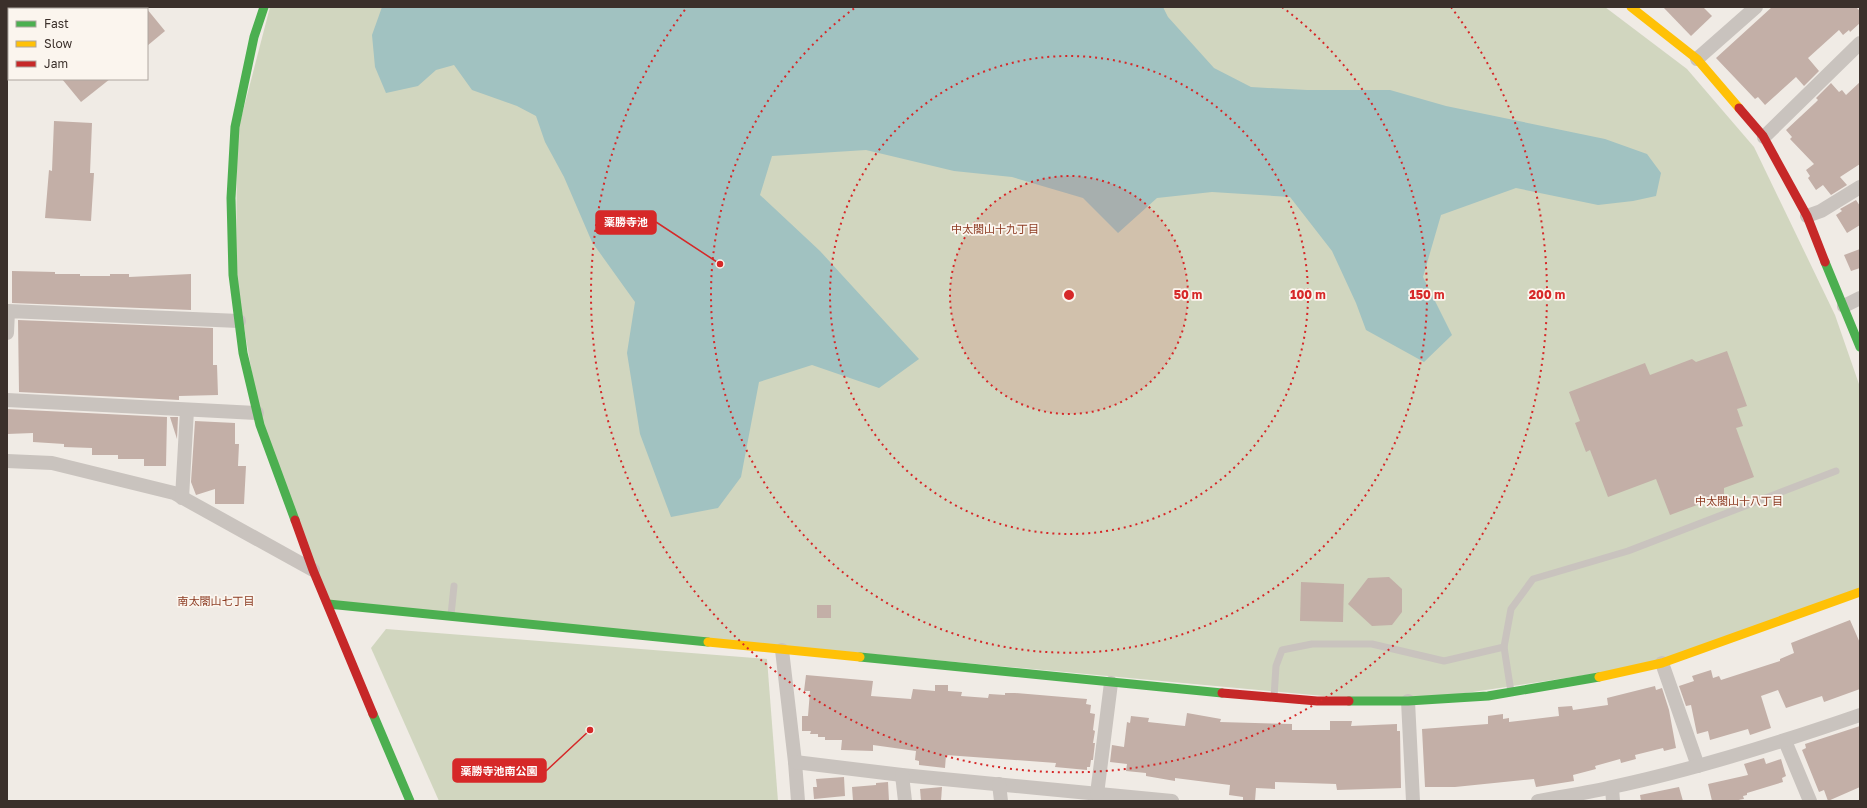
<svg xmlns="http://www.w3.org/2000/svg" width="1867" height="808" font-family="'Golos Text','Noto Sans JP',sans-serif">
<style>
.green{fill:#d1d6bf}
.water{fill:#a1c2c1}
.building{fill:#c3afa7}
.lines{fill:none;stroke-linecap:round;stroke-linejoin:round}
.lane{stroke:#c9c3be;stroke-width:7}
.street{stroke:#c9c3be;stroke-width:14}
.fast{stroke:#4caf50;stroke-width:9}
.slow{stroke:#ffc107;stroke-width:9}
.jam{stroke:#c62828;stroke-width:9}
.ring{fill:none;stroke:#d62828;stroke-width:2;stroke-dasharray:2 4}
.labels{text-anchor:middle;stroke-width:3.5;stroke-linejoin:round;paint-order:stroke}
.neighbourhood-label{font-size:11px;fill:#8c3b22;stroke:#fbf5ee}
.centre{fill:#d62828;stroke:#fbf5ee;stroke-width:2}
.ring-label{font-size:12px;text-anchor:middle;font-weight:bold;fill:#d62828;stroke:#fbf5ee;stroke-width:3.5;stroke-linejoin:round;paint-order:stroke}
.leader{fill:none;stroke:#d62828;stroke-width:1.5}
.callout-dot{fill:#d62828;stroke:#fbf5ee;stroke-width:1.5}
.callout{fill:#d62828;stroke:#d62828;stroke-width:1.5}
.callout-label{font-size:11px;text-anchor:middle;font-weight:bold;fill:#fff}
</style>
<rect width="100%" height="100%" fill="#f0ebe5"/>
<g class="green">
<path d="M270 7H1605L1687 69 1754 147 1835 315 1860 387V592L1660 664 1399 703 330 604 262 431 236 281 237 134Z"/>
<path d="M386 629 767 659 778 801H439L371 648Z"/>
</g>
<path class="water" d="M382 7H1163L1168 17 1214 68 1251 87 1307 90H1390L1446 106 1605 139 1647 154 1661 173 1656 196 1633 201 1598 205 1516 188 1441 215 1423 277 1452 335 1424 362 1366 330 1356 303 1332 251 1290 197 1212 192 1157 198 1118 233 1083 198 1012 177 954 171 866 150 772 156 760 195 820 251 919 359 879 388 812 365 759 382 741 477 718 508 671 517 640 434 627 353 635 302 592 242 564 177 545 142 536 116 517 106 472 90 454 65 436 70 418 86 386 93 375 67 372 35Z"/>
<g class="building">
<path d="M1663 7H1703L1712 16 1691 36Z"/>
<path d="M1772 7H1856L1860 11V23L1850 32 1849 30 1843 35 1839 30 1808 58 1819 71 1804 86 1796 77 1765 105 1758 97 1755 99 1716 58Z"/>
<path d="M147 9 165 31 147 46Z"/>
<path d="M62 79H110L81 102Z"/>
<path d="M1860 82V164L1840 177 1847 185 1831 195 1823 185 1816 190 1808 178 1810 176 1806 170 1814 164 1790 139 1792 137 1786 130 1815 103 1818 100 1816 98 1831 83 1839 92 1842 90 1846 95Z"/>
<path d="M54 121 92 123 90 173H94L91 221 45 218 49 170 52 171Z"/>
<path d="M1856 200 1860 206V225L1847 233 1836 215 1842 211 1840 209Z"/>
<path d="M1860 249V268L1851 271 1844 255Z"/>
<path d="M12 271 55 272V274H80V276H110V274H129V277L191 274V310L12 303Z"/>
<path d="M18 320 213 328V365H217L218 395 179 396V400L19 392Z"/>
<path d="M1727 351 1747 406 1737 409 1743 426 1736 428 1754 477 1724 488V495L1670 515 1656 479 1608 497 1590 450 1586 452 1575 423 1580 421 1569 392 1645 363 1650 375 1692 359 1696 362Z"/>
<path d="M7 409 167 417 166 466H144V459H118V455H92V448L64 447V444L33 442V433L7 434Z"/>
<path d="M170 417H178L177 439Z"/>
<path d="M195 421 235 423V444H239L238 466H246L244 504H215V489L196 495 191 482Z"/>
<path d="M1389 577 1402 589V612L1392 625 1372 626 1348 604 1368 578Z"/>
<path d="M1301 582 1344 584 1343 622 1300 621Z"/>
<rect x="817" y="605" width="14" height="13"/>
<path d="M1850 620 1860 643V689L1824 702 1822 696 1786 708 1778 690 1761 696 1771 728 1750 735 1748 729 1710 740 1708 731 1697 734 1691 705 1686 706 1679 686 1694 681 1692 676 1711 670 1713 678 1719 676 1721 680 1780 661V659L1794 653 1791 643Z"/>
<path d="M806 675 873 681 871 696 911 699 913 689 935 691V685H948V691L962 692 961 696 988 698 989 694 1005 695V693H1015L1087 699 1086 704 1091 705 1090 713 1095 714 1093 730 1095 731 1093 743H1095L1093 760H1091L1090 767H1087V770L1055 767 1056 763 946 755 945 768 919 765V761L915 760 916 751 873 745V751L841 750 842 740H825V737H818V734H810L811 731H802V716H808L810 691H804Z"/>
<path d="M1655 686 1656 690 1662 688 1669 710 1676 748 1664 751 1663 748 1635 755 1636 759 1621 763 1620 759 1595 766 1596 769 1573 775 1574 781 1536 787 1534 779 1455 787H1425L1422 729 1488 724V716L1503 714V719L1509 718V722L1559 716 1558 707 1572 706 1573 710 1608 705 1607 698Z"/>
<path d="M1187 713 1221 719 1220 722 1292 724V730H1330V721H1352L1351 726 1397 724V731H1400L1401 788 1337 790 1336 784 1275 782V789L1256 788 1255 801 1243 800V797L1229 795 1230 785 1175 778V781L1146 776V773L1126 771 1127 764 1110 762 1112 745 1124 747 1127 722 1130 723 1131 716 1149 718 1148 722 1185 726Z"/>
<path d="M1860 726V787L1828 801 1824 790 1819 792 1802 750 1806 748 1805 744Z"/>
<path d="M1764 758 1766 764 1781 759 1786 776 1782 778 1783 782 1747 793V795L1743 796 1744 799 1733 801H1712L1708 784 1748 775 1744 764Z"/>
<path d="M844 777 845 796 814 799 813 787H817L816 779Z"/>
<path d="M888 782 889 801H853L852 787 876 785V783Z"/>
<path d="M942 787 941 801H921L920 789Z"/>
<path d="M1679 787 1683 801H1641L1640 795Z"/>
</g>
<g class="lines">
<g class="lane">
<path d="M451 615 454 586"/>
<path d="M1511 692 1504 647 1511 609 1533 579 1628 551 1836 471"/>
<path d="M1274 697 1276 666 1282 650 1312 644H1372L1444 661 1504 647"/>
</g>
<g class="street">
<path d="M1697 59 1756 7"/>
<path d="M1764 137 1860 43"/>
<path d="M1807 216 1821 211 1860 187"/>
<path d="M1844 306 1860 298"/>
<path d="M7 333 8 311 239 321"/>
<path d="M7 400 257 413"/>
<path d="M7 461 52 463 174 493 313 570"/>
<path d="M182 498 187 410"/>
<path d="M782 650 795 762 798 801"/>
<path d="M1662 663 1698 766"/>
<path d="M1408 701 1413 801"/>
<path d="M1785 741 1810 801"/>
<path d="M795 762 902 775 1172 801"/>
<path d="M902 775 905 801"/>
<path d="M999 784 1001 801"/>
<path d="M1612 788 1613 801"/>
<path d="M1097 794 1111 683"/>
<path d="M1538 801C1563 796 1588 793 1612 787 1697 769 1779 743 1860 715"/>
</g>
<g class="fast">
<path d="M264 7 254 37 235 127 231 198 233 275 243 353 260 425 295 520"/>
<path d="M1825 262 1860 347"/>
<path d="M328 604 708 642"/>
<path d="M860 657 1222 693"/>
<path d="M1349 701H1408L1488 696 1599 677"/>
<path d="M373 714 410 801"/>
</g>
<g class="slow">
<path d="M1631 7 1697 59 1739 108"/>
<path d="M708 642 860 657"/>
<path d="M1599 677 1662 663 1860 592"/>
</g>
<g class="jam">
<path d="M1739 108 1763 136 1807 216 1825 262"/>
<path d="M295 520 313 570 373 714"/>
<path d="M1222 693 1317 701H1349"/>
</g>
</g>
<circle cx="1069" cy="295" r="119" fill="#d62828" fill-opacity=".12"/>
<g class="ring">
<circle cx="1069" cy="295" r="119"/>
<circle cx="1069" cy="295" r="239"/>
<path d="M1282 7A358 358 0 1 1 856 7"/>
<path d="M1451 7A478 478 0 1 1 687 7"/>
</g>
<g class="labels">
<g class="neighbourhood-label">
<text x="995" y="233">中太閤山十九丁目</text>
<text x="1739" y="505">中太閤山十八丁目</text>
<text x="216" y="605">南太閤山七丁目</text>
</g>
</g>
<circle cx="1069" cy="295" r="6" class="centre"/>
<g class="ring-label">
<text x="1188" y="299">50 m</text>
<text x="1308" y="299">100 m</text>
<text x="1427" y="299">150 m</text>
<text x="1547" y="299">200 m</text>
</g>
<path class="leader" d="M720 264L656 222M590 730L546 771"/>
<g class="callout-dot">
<circle cx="720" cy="264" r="4"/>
<circle cx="590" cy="730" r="4"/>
</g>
<g class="callout">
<rect x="596" y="211" width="60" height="23" rx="4"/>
<rect x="453" y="759" width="93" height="23" rx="4"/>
</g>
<g class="callout-label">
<text x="626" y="226">薬勝寺池</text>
<text x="499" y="775">薬勝寺池南公園</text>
</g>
<rect width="1867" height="808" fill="none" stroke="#3b302b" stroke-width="16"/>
<rect x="8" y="8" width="140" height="72" fill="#fbf5ee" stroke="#aea6a0"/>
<rect x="16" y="21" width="20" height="6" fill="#4caf50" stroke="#aea6a0"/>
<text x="44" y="28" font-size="12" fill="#3b302b">Fast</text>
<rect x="16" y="41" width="20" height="6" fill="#ffc107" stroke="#aea6a0"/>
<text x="44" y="48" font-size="12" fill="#3b302b">Slow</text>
<rect x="16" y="61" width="20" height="6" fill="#c62828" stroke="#aea6a0"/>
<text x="44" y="68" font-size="12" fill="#3b302b">Jam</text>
</svg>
